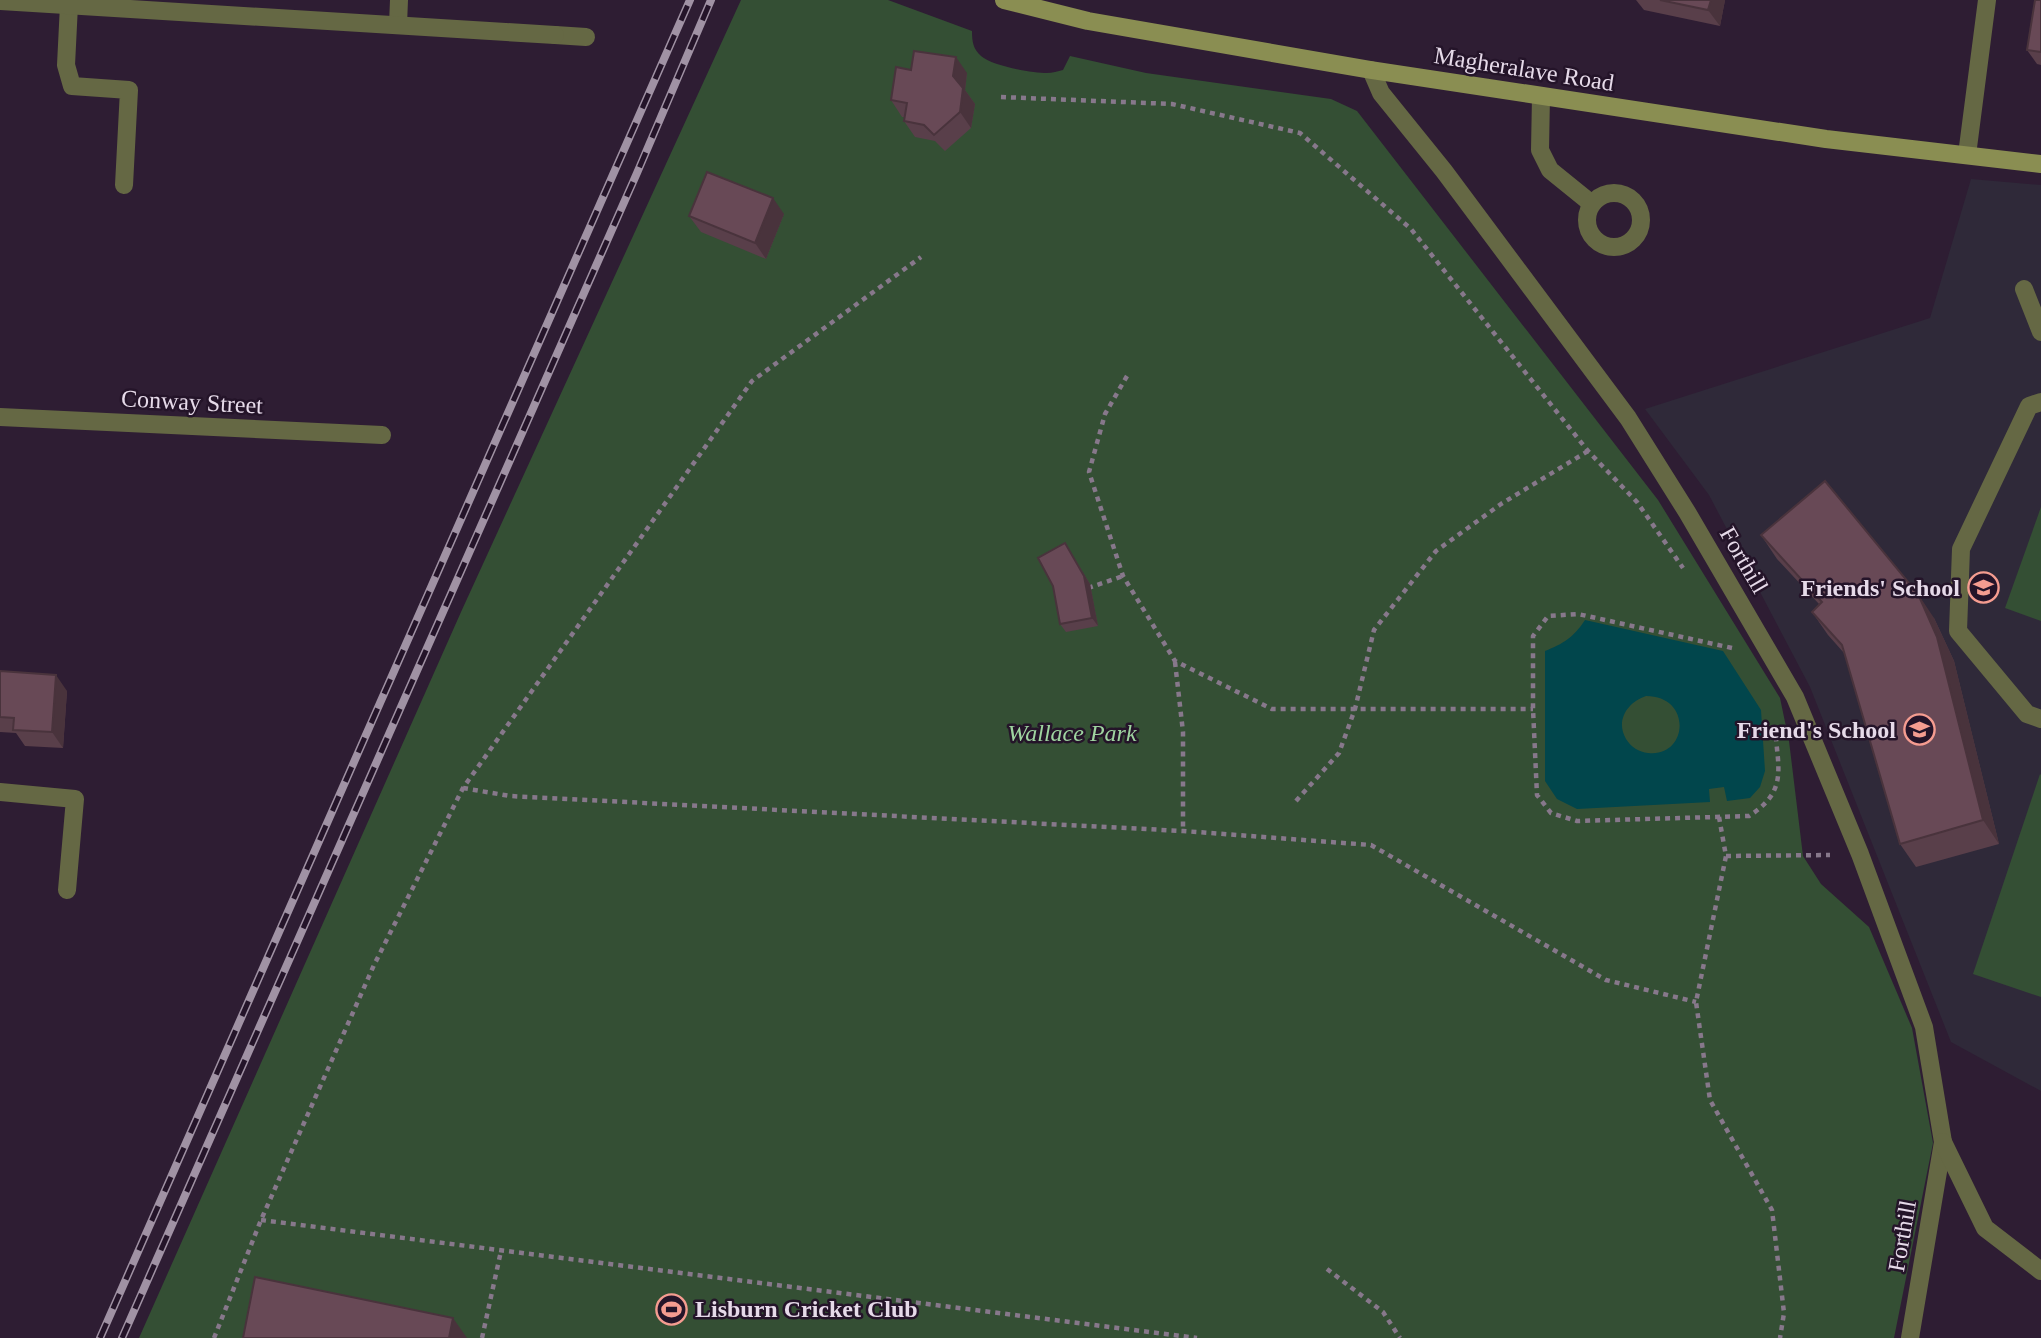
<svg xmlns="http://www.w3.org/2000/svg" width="2041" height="1338" font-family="'Times New Roman',serif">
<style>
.education{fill:#2f2939}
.green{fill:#344f34}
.water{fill:#01464c;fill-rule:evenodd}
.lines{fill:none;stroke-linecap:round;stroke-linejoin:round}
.path{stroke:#87788b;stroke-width:4.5;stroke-dasharray:5 5;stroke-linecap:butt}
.lane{stroke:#656844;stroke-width:18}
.street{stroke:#656844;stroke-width:18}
.secondary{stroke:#8a8e52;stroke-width:18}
.rail-casing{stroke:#a092a4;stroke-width:8}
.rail{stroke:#241429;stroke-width:5;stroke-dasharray:16;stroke-linecap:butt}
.wall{fill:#593f4a}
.shaded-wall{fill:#49333c}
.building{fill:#684956;stroke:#49333c;stroke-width:2}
.labels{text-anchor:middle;stroke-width:5;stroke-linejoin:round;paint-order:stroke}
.street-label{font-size:24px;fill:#e6dae9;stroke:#241429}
.poi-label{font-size:24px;font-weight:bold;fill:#e6dae9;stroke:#241429;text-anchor:end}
.park-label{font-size:24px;font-style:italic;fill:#9fd4a0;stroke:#241429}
</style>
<rect width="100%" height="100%" fill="#2e1d33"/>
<path class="education" d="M1971 179 2041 185V1091L1951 1042 1810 687 1709 495 1645 409 1930 318Z"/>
<g class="green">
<path d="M741 0H888L972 31C972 41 973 49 981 56 992 66 1032 73 1047 73 1052 73 1058 71 1063 70L1070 56 1146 73 1331 99 1357 111 1658 500 1780 698 1789 741 1803 856 1821 884 1869 927 1912 1028 1933 1143 1894 1338H139L461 612Z"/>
<path d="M2041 507V621L2005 608Z"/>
<path d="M2040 774 2041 775V997L1973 974Z"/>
</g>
<path class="water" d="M1585 620 1723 651 1761 710 1765 771 1760 787 1750 798 1727 801 1724 787 1709 789 1710 802 1577 809 1557 799 1545 781V651C1563 644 1574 637 1585 620ZM1646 696C1693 696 1688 758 1648 753 1639 752 1631 747 1626 739 1615 720 1628 702 1646 696Z"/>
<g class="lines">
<g class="path">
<path d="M1001 97 1172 104 1300 133 1411 229 1588 451 1637 502 1683 568"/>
<path d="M1127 376 1105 414 1089 472 1123 576 1175 661 1272 709H1533"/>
<path d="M1088 588 1123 576"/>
<path d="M1732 648 1578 614 1548 616 1533 636V709L1537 795 1551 813 1577 821 1749 816C1788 791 1778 769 1775 728"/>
<path d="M1175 662 1183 732V831"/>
<path d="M463 788 510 796 1183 831 1371 845 1606 980 1696 1002"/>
<path d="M1296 801 1339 753 1355 709 1374 630 1436 551 1501 504 1588 451"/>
<path d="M1719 817 1726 856 1696 1002 1710 1100 1772 1210 1784 1313 1780 1338"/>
<path d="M1726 856 1830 855"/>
<path d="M261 1220 1197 1338"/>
<path d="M1327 1269 1383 1312 1400 1338"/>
<path d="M214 1338 261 1220 374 965 463 788 752 381 921 257"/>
<path d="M482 1338 501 1251"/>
</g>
<g class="lane">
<path d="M69 5 66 65 72 86 129 90 124 185"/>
<path d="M398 25 399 0"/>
<path d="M555 35 586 37"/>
<path d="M2024 289 2041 332"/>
<path d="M2041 402 2029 406 1961 549 1958 631 2027 714 2041 719"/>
<path d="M0 792 75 799 67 890"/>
</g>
<g class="street">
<path d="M0 1 555 35"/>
<path d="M1371 70 1381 93 1444 171 1628 418 1687 512 1795 697 1860 854 1924 1027 1943 1142 1910 1338"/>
<path d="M1541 96 1540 150 1550 170 1592 204"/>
<path d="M1967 155 1987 0"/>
<circle cx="1614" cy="220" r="27"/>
<path d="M0 417 382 435"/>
<path d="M1943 1142 1985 1228 2041 1271"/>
</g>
<path class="secondary" d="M1004 0 1088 21 1371 70 1826 139 2041 164"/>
<defs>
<g id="rail">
<path d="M100 1338 690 0"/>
<path d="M122 1338 637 173 711 0"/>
</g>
</defs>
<use href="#rail" class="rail-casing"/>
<use href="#rail" class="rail"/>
</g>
<g class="wall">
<path d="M1636 0H1725L1720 26 1644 10Z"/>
<path d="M2041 0V65L2037 64 2027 50Z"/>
<path d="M911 70 967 73 965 90 975 104 971 128 945 151 935 141 915 137 904 121 905 117H902L891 100Z"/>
<path d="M784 214 766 259 701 232 689 216Z"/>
<path d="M1761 535 1934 618 1954 661 1999 844 1916 867 1900 844 1844 653 1828 635 1812 612 1819 604 1777 559Z"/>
<path d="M1065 543 1090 584 1098 626 1066 632 1060 624Z"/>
<path d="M0 671 67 691 63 748 25 746 16 733 0 732Z"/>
</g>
<g class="shaded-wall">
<path d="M1711 0H1725L1720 26 1708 10Z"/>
<path d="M956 57 967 73 965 90 975 104 971 128 960 112 953 76Z"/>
<path d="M773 198 784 214 766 259 755 243Z"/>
<path d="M1065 543 1090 584 1098 626 1092 618Z"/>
<path d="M1918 594 1934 618 1954 661 1999 844 1983 820Z"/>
<path d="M56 675 67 691 63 748 52 732Z"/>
<path d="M453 1318 467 1338H449Z"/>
</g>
<g class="building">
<path d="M1660 0H1711L1708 10Z"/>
<path d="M2035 0H2041V52L2027 50Z"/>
<path d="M914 51 956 57 953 76 963 88 960 112 934 135 924 125 904 121 907 103 891 100 896 67 911 70Z"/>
<path d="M707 172 773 198 755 243 689 216Z"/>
<path d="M1825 481 1918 594 1937 637 1983 820 1900 844 1842 645 1812 612 1822 602 1761 535Z"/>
<path d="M1065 543 1084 576 1092 618 1060 624 1053 586 1038 558Z"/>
<path d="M0 671 56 675 52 732 13 730 14 718 0 717Z"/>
<path d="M255 1277 453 1318 449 1338H243Z"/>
</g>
<defs>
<symbol id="school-ring" viewBox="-11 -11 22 22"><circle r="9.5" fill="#241429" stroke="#f59c90" stroke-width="1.5"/><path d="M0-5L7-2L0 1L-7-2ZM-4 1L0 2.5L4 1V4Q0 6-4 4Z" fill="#f59c90"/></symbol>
<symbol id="stadium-ring" viewBox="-11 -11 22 22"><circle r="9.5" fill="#241429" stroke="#f59c90" stroke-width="1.5"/><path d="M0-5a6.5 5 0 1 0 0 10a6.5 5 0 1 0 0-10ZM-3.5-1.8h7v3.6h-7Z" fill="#f59c90"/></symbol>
</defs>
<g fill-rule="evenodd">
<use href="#school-ring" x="1966" y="570" width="35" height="35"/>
<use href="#school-ring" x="1902" y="712" width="35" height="35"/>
<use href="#stadium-ring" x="654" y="1292" width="35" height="35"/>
</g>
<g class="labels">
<g class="street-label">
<text transform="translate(1524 69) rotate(9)" y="8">Magheralave Road</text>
<text transform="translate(192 402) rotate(3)" y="8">Conway Street</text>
<text transform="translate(1744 560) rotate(60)" y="8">Forthill</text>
<text transform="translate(1902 1236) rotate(-80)" y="8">Forthill</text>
</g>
<g class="poi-label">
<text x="1960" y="596">Friends' School</text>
<text x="1896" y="738">Friend's School</text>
<text x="695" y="1317" text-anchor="start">Lisburn Cricket Club</text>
</g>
<g class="park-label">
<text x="1072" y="741">Wallace Park</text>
</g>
</g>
</svg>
